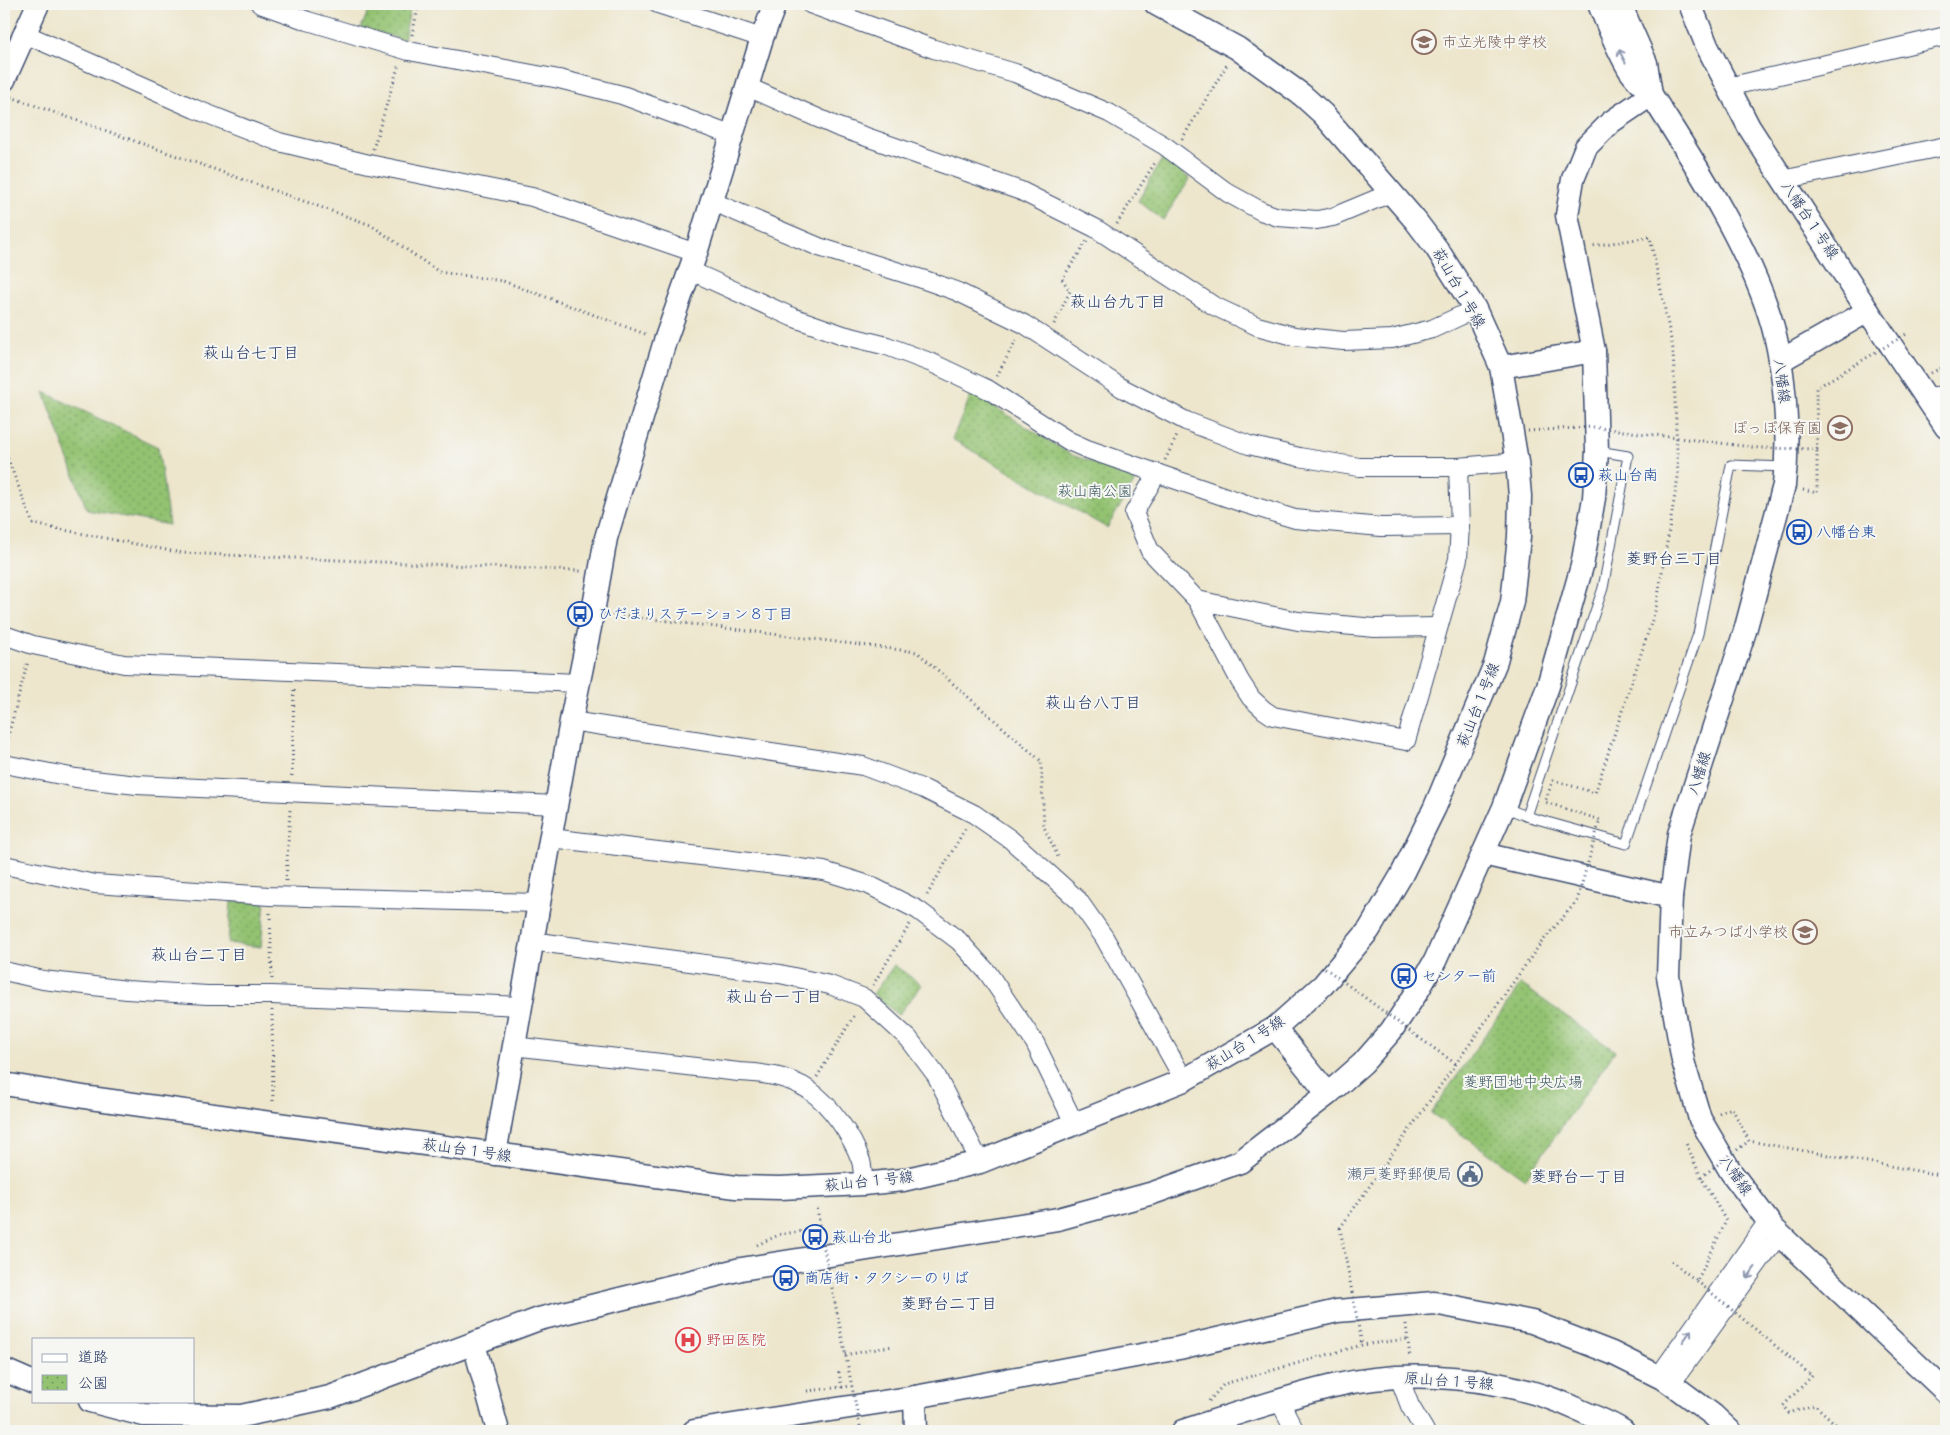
<svg xmlns="http://www.w3.org/2000/svg" width="1950" height="1435" font-family="Dekko,'Klee One',sans-serif">
<style>
.park{fill:url(#park-dots);stroke:#577868}
.lines{fill:none;stroke-linecap:round;stroke-linejoin:round}
.service-casing{stroke:#3a4a6e;stroke-width:11}
.minor-casing{stroke:#3a4a6e;stroke-width:20}
.tertiary-casing{stroke:#3a4a6e;stroke-width:25}
.path{stroke:#3a4a6e;stroke-width:3;stroke-dasharray:1 4;stroke-linecap:butt}
.service{stroke:#fff;stroke-width:9}
.minor{stroke:#fff;stroke-width:18}
.tertiary{stroke:#fff;stroke-width:22}
.path-bridge{stroke:#3a4a6e;stroke-width:3;stroke-dasharray:1 4;stroke-linecap:butt}
.oneway{stroke:#8d97ae}
.labels{text-anchor:middle;stroke-width:4;stroke-linejoin:round;paint-order:stroke}
.education-label{font-size:15px;fill:#785e54;stroke:#f6f6f2;text-anchor:end}
.street-label{font-size:15px;fill:#1b2f5e;stroke:#f6f6f2}
.transit-label{font-size:15px;fill:#164399;stroke:#f6f6f2;text-anchor:start}
.park-label{font-size:15px;fill:#3f5b64;stroke:#f6f6f2}
.service-label{font-size:15px;fill:#4e5e75;stroke:#f6f6f2;text-anchor:end}
.health-label{font-size:15px;fill:#be3a42;stroke:#f6f6f2;text-anchor:start}
.neighbourhood-label{font-size:16px;fill:#1b2f5e;stroke:#f6f6f2}
</style>
<defs>
<pattern id="park-dots" width="8" height="8" patternUnits="userSpaceOnUse" patternTransform="scale(1.25)"><rect width="8" height="8" fill="#93c271"/><path d="M2 2h.1M6 6h.1" fill="none" stroke="#779e60" stroke-width="1.8" stroke-linecap="round"/></pattern>
</defs>
<rect width="100%" height="100%" fill="#f6f6f2"/>
<filter id="ink" filterUnits="userSpaceOnUse"><feTurbulence type="fractalNoise" baseFrequency=".02" numOctaves="2"/><feDisplacementMap in="SourceGraphic" scale="10" xChannelSelector="R" yChannelSelector="G"/><feConvolveMatrix kernelMatrix="1 2 1 2 8 2 1 2 1" color-interpolation-filters="sRGB"/></filter>
<filter id="wash" filterUnits="userSpaceOnUse"><feTurbulence type="fractalNoise" baseFrequency=".0096" numOctaves="4" result="noise"/><feDisplacementMap in="SourceGraphic" scale="20" xChannelSelector="R" yChannelSelector="G"/><feGaussianBlur stdDeviation="1.12" result="paint"/><feColorMatrix in="noise" values="0 0 0 0 0 0 0 0 0 0 0 0 0 0 0 0 0 1.4 0 .05"/><feComposite in="paint" operator="in"/></filter>
<g filter="url(#wash)">
<rect width="100%" height="100%" fill="#ede6cc"/>
<g class="park">
<path d="M371 4 411 5 404 40 361 28Z"/>
<path d="M1163 157 1190 179 1163 220 1138 201Z"/>
<path d="M44 392 158 447 169 525 87 510Z"/>
<path d="M972 393 1072 455 1137 478 1107 528 952 439Z"/>
<path d="M231 901 265 902 261 947 228 943Z"/>
<path d="M894 965 922 985 898 1015 873 994Z"/>
<path d="M1521 984 1615 1051 1525 1179 1431 1113Z"/>
</g>
</g>
<g filter="url(#ink)">
<g class="lines">
<defs>
<g id="service">
<path d="M1504 807 1526 816 1626 844 1698 634 1731 465 1786 467"/>
<path d="M1526 816 1603 588 1628 456 1598 451"/>
</g>
<g id="minor">
<path d="M260 4 308 21 409 51 559 79 622 95 733 136"/>
<path d="M658 4 762 38"/>
<path d="M810 4 934 49 1015 73 1109 113 1165 146 1228 193 1261 211 1278 217 1317 220 1333 217 1393 192"/>
<path d="M25 34 195 109 279 142 369 164 532 197 696 253"/>
<path d="M748 87 838 127 1021 191 1095 228 1214 306 1257 326 1294 336 1343 341 1392 339 1432 329 1475 309"/>
<path d="M1728 87 1946 36"/>
<path d="M1782 180 1946 146"/>
<path d="M711 201 819 247 922 279 956 291 1024 324 1122 388 1186 421 1249 445 1299 457 1359 467H1458L1517 462"/>
<path d="M689 270 792 317 843 335 887 346 932 363 989 390 1069 441 1087 449 1243 503 1295 519 1381 527 1460 526"/>
<path d="M1926 397 1946 395"/>
<path d="M1157 473 1134 513 1150 551 1197 600 1240 681 1251 698 1264 710 1273 716 1406 741 1458 559 1460 526 1458 467"/>
<path d="M1197 600 1298 621 1375 628 1438 627"/>
<path d="M4 635 33 645 124 664 578 683"/>
<path d="M571 721 863 766 924 789 974 814 1010 839 1078 900 1104 937 1184 1080"/>
<path d="M4 764 76 778 137 785 556 805"/>
<path d="M551 838 824 871 869 885 918 910 959 941 988 973 1035 1043 1075 1125"/>
<path d="M4 865 95 884 269 896 538 903"/>
<path d="M531 941 780 974 830 985 864 998 909 1039 936 1075 980 1162"/>
<path d="M4 971 43 980 127 990 207 995H272L521 1006"/>
<path d="M513 1046 739 1072C763 1073 788 1076 809 1090 831 1105 852 1136 861 1161 863 1168 863 1177 863 1184"/>
<path d="M1659 1376 1768 1221"/>
<path d="M1399 1377 1410 1406 1425 1431"/>
<path d="M1671 1384 1764 1255 1781 1235"/>
<path d="M1280 1402 1295 1431"/>
</g>
<g id="tertiary">
<path d="M1599 4C1608 26 1617 49 1629 69 1635 79 1645 86 1651 95 1657 103 1662 112 1668 121 1704 178 1745 244 1767 308 1785 358 1790 433 1784 485L1745 631 1679 834 1671 897 1668 976 1683 1061 1700 1119 1731 1172 1774 1229 1946 1392"/>
<path d="M1620 4 1646 63 1651 94"/>
<path d="M1690 4 1707 46 1749 127 1868 311 1946 427"/>
<path d="M4 80 38 4"/>
<path d="M1780 361 1868 311"/>
<path d="M1501 367 1594 351"/>
<path d="M1483 854 1671 897"/>
<path d="M1275 1028 1328 1094"/>
<path d="M4 1084 90 1098 736 1187 780 1188 863 1184 903 1180 980 1162 1184 1080 1275 1028 1323 985 1369 930 1401 876 1435 807 1495 664 1512 602 1519 537 1520 496 1517 462 1501 367 1475 309 1437 249 1415 220 1323 114 1302 95 1237 48 1156 4"/>
<path d="M495 1154 571 721 593 612 606 538 665 341 696 253 762 38 775 4"/>
<path d="M474 1344 498 1431"/>
<path d="M4 1370 34 1383"/>
<path d="M915 1397 916 1431"/>
<path d="M90 1401 144 1415 241 1416 330 1397 539 1319 741 1269 1058 1219 1153 1193 1240 1162 1328 1094 1363 1063 1391 1031 1417 992 1435 961 1504 807 1548 686 1582 566 1594 498 1597 451 1594 351 1567 215 1573 179 1586 147 1611 122 1651 95"/>
<path d="M694 1431 915 1397 1179 1348 1337 1311 1434 1303 1532 1322 1612 1353 1666 1380 1713 1415 1730 1431"/>
<path d="M1183 1431C1232 1415 1283 1398 1333 1386 1412 1368 1505 1376 1579 1410 1594 1417 1610 1422 1623 1431"/>
</g>
</defs>
<use href="#service" class="service-casing"/>
<use href="#minor" class="minor-casing"/>
<use href="#tertiary" class="tertiary-casing"/>
<g class="path">
<path d="M412 35 419 4"/>
<path d="M11 97 371 225 439 272 503 281 648 335"/>
<path d="M1182 139 1228 63"/>
<path d="M373 149 399 64"/>
<path d="M1117 224 1156 161"/>
<path d="M1054 324 1070 291 1062 279 1087 241"/>
<path d="M1931 373 1946 366"/>
<path d="M997 376 1016 340"/>
<path d="M4 449 33 524 182 553 582 571"/>
<path d="M1165 460 1178 434"/>
<path d="M1803 490 1817 493V449"/>
<path d="M612 614 917 652 1041 761 1044 827 1058 857"/>
<path d="M5 747 28 661"/>
<path d="M292 776 294 687"/>
<path d="M1553 780 1595 793 1656 608 1678 477 1673 349 1650 237 1592 246"/>
<path d="M286 881 290 810"/>
<path d="M927 895 965 829"/>
<path d="M270 913 272 979"/>
<path d="M873 985 910 924"/>
<path d="M272 1010 273 1104"/>
<path d="M1418 1037 1456 1064"/>
<path d="M817 1077 855 1014"/>
<path d="M1719 1113 1732 1108 1749 1141 1946 1176"/>
<path d="M1340 1228 1541 943"/>
<path d="M757 1245 781 1234 820 1229 817 1206"/>
<path d="M1671 1261 1697 1281 1726 1221 1701 1177 1685 1141"/>
<path d="M1406 1324 1410 1357"/>
<path d="M845 1355 893 1346"/>
<path d="M839 1372 842 1388"/>
<path d="M1812 1376 1783 1406 1789 1413 1815 1405 1843 1431"/>
<path d="M1209 1401 1224 1384 1362 1345 1407 1339"/>
</g>
<use href="#service" class="service"/>
<use href="#minor" class="minor"/>
<use href="#tertiary" class="tertiary"/>
<g class="path-bridge">
<path d="M1528 431 1591 427 1759 448 1817 449 1816 388 1908 333"/>
<path d="M1541 943 1577 901 1600 820 1545 802 1553 780"/>
<path d="M1325 968 1418 1037"/>
<path d="M1701 1177 1749 1141"/>
<path d="M1340 1228 1362 1345"/>
<path d="M820 1229 861 1431"/>
<path d="M1697 1281 1812 1376"/>
<path d="M807 1391 852 1386"/>
</g>
</g>
<defs><path id="oneway-shaft" d="M-6 0H5M1.5-3L5.5 0L1.5 3" fill="none" stroke-width="1.6" stroke-linecap="round" stroke-linejoin="round" transform="scale(1.25)"/></defs>
<g class="oneway">
<use href="#oneway-shaft" transform="translate(1622 56) rotate(-118)"/>
<use href="#oneway-shaft" transform="translate(1751 1273) rotate(126)"/>
<use href="#oneway-shaft" transform="translate(1687 1336) rotate(-55)"/>
</g>
</g>
<defs>
<symbol id="school-ring" viewBox="-11 -11 22 22"><circle r="9.5" fill="#f6f6f2" stroke="#8d6e63" stroke-width="1.5"/><path d="M0-5L7-2L0 1L-7-2ZM-4 1L0 2.5L4 1V4Q0 6-4 4Z" fill="#8d6e63"/></symbol>
<symbol id="bus-ring" viewBox="-11 -11 22 22"><circle r="9.5" fill="#f6f6f2" stroke="#1a4fb4" stroke-width="1.5"/><path d="M-5-6H5V4H4V6H2V4H-2V6H-4V4H-5ZM-3.5-4V0h7V-4ZM-3.5 1.2v1.5H-2V1.2ZM2 1.2v1.5H3.5V1.2Z" fill="#1a4fb4"/></symbol>
<symbol id="civic-ring" viewBox="-11 -11 22 22"><circle r="9.5" fill="#f6f6f2" stroke="#5c6f8a" stroke-width="1.5"/><path d="M-.6-6.5H3V-4.5H.6V-3L4-1V1h2V6H-6V1h2V-1L-.6-3ZM-1.2 2.5V6h2.4V2.5Z" fill="#5c6f8a"/></symbol>
<symbol id="hospital-ring" viewBox="-11 -11 22 22"><circle r="9.5" fill="#f6f6f2" stroke="#e0444e" stroke-width="1.5"/><path d="M-5-5h3v3.5h4V-5h3V5h-3V1.5h-4V5h-3Z" fill="#e0444e"/></symbol>
</defs>
<g fill-rule="evenodd">
<use href="#school-ring" x="1410" y="28" width="28" height="28"/>
<use href="#school-ring" x="1826" y="414" width="28" height="28"/>
<use href="#bus-ring" x="1567" y="461" width="28" height="28"/>
<use href="#bus-ring" x="1785" y="518" width="28" height="28"/>
<use href="#bus-ring" x="566" y="600" width="28" height="28"/>
<use href="#school-ring" x="1791" y="918" width="28" height="28"/>
<use href="#bus-ring" x="1390" y="962" width="28" height="28"/>
<use href="#civic-ring" x="1456" y="1160" width="28" height="28"/>
<use href="#bus-ring" x="801" y="1223" width="28" height="28"/>
<use href="#bus-ring" x="772" y="1264" width="28" height="28"/>
<use href="#hospital-ring" x="674" y="1326" width="28" height="28"/>
</g>
<g class="labels">
<g class="education-label">
<text x="1442" y="47" text-anchor="start">市立光陵中学校</text>
<text x="1822" y="433">ぽっぽ保育園</text>
<text x="1788" y="937">市立みつば小学校</text>
</g>
<g class="street-label">
<text transform="translate(1810 220) rotate(56)" y="5">八幡台１号線</text>
<text transform="translate(1459 288) rotate(60)" y="5">萩山台１号線</text>
<text transform="translate(1782 381) rotate(82)" y="5">八幡線</text>
<text transform="translate(1478 705) rotate(-68)" y="5">萩山台１号線</text>
<text transform="translate(1699 773) rotate(-72)" y="5">八幡線</text>
<text transform="translate(1245 1043) rotate(-32)" y="5">萩山台１号線</text>
<text transform="translate(467 1150) rotate(8)" y="5">萩山台１号線</text>
<text transform="translate(1736 1175) rotate(56)" y="5">八幡線</text>
<text transform="translate(869 1181) rotate(-6)" y="5">萩山台１号線</text>
<text transform="translate(1449 1381) rotate(4)" y="5">原山台１号線</text>
</g>
<g class="transit-label">
<text x="1598" y="480">萩山台南</text>
<text x="1816" y="537">八幡台東</text>
<text x="598" y="619">ひだまりステーション８丁目</text>
<text x="1422" y="981">センター前</text>
<text x="832" y="1242">萩山台北</text>
<text x="804" y="1283">商店街・タクシーのりば</text>
</g>
<g class="park-label">
<text x="1095" y="496">萩山南公園</text>
<text x="1523" y="1087">菱野団地中央広場</text>
</g>
<g class="service-label">
<text x="1452" y="1179">瀬戸菱野郵便局</text>
</g>
<g class="health-label">
<text x="706" y="1345">野田医院</text>
</g>
<g class="neighbourhood-label">
<text x="1118" y="307">萩山台九丁目</text>
<text x="251" y="358">萩山台七丁目</text>
<text x="1674" y="564">菱野台三丁目</text>
<text x="1093" y="708">萩山台八丁目</text>
<text x="199" y="960">萩山台二丁目</text>
<text x="774" y="1002">萩山台一丁目</text>
<text x="1579" y="1182">菱野台一丁目</text>
<text x="949" y="1309">菱野台二丁目</text>
</g>
</g>
<rect width="1950" height="1435" fill="none" stroke="#f6f6f2" stroke-width="20"/>
<rect x="32" y="1338" width="162" height="65" fill="#f6f6f2" stroke="#9ea6b7"/>
<rect x="42" y="1354" width="25" height="8" fill="#ffffff" stroke="#9ea6b7"/>
<text x="78" y="1362" font-size="15" fill="#1b2f5e">道路</text>
<rect x="42" y="1375" width="25" height="15" fill="url(#park-dots)" stroke="#9ea6b7"/>
<text x="78" y="1388" font-size="15" fill="#1b2f5e">公園</text>
</svg>
